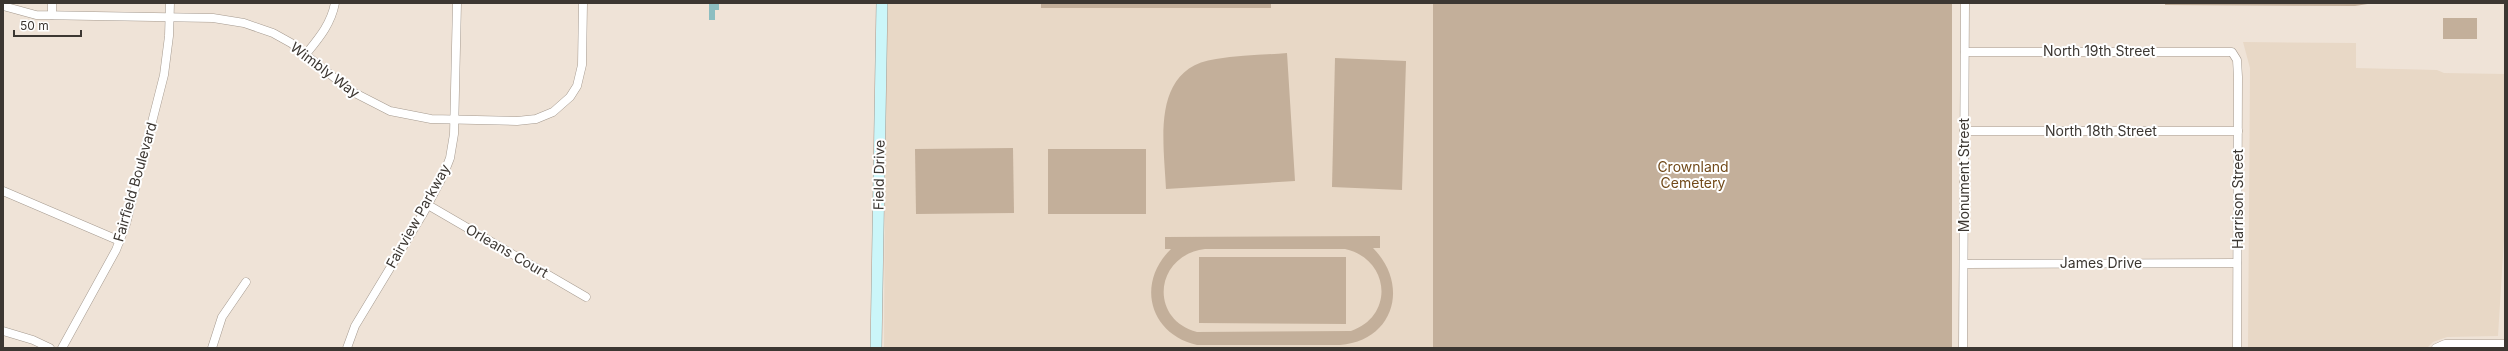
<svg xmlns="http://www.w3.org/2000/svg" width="2508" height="351" font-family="Inter,sans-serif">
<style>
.built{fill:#e8d8c6}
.green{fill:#c3af9a;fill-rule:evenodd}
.water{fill:#8cbec1}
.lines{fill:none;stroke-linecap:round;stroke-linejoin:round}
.street-casing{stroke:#a59a8f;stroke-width:9}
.secondary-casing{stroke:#a59a8f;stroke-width:12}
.street{stroke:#fff;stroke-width:8}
.secondary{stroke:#cbf6f9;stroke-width:11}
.labels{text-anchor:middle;stroke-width:4;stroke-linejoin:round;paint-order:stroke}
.street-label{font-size:14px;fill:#3c3732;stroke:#fff}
.park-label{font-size:14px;fill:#714919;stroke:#fff}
</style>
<rect width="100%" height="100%" fill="#efe3d7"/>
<g class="built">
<path d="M886 3H1433V348H884Z"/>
<path d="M2243 42 2356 43V68L2437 70 2444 73 2505 74V223L2498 336 2447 337 2433 342 2427 348H2248L2250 68Z"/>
</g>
<g class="green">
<rect x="1041" y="3" width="230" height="5"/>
<rect x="1433" y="3" width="519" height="345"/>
<path d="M2165 3H2374L2355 6 2165 5Z"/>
<rect x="2443" y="18" width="34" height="21"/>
<path d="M1287 53 1295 181 1166 189C1164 142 1150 68 1216 59 1239 55 1263 55 1287 53Z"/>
<path d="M1335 58 1406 61 1402 190 1332 187Z"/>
<path d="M1013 148 1014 213 916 214 915 149Z"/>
<rect x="1048" y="149" width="98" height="65"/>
<path d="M1380 236V248H1373C1410 285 1394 341 1340 345H1197C1149 334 1136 283 1171 249H1165V237ZM1345 249C1390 259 1395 316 1351 331L1197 332C1148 319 1155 255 1205 249Z"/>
<path d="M1199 257H1346V324L1199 323Z"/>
</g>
<path class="water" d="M709 3 719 4V10H715V20H709Z"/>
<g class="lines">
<defs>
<g id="street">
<path d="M3 6 36 15 213 18 244 23 273 33 291 43 351 91 390 111 431 119 517 121 536 119 553 112 570 97 577 86 582 65 583 3"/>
<path d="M52 15V3"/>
<path d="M1965 52H2232L2237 60 2238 77 2237 348"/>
<path d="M306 54C319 38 331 24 335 3"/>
<path d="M1964 131H2238"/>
<path d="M3 191 120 241"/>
<path d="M428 205 586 297"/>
<path d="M1964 264 2237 263"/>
<path d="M3 331 33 340 50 348"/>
<path d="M62 348 116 250 126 224 164 75 169 36 170 3"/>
<path d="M212 348 222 317 246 282"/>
<path d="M347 348 355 326 424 212 443 176 450 158 454 134 457 3"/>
<path d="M1963 348 1965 3"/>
<path d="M2436 348 2445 344H2505"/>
</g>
<path id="secondary" d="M876 348 882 3"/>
</defs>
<use href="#street" class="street-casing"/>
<use href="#secondary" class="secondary-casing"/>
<use href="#street" class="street"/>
<use href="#secondary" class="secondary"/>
</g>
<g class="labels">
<g class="street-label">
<text x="2099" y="56">North 19th Street</text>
<text transform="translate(325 70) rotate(37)" y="5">Wimbly Way</text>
<text x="2101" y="136">North 18th Street</text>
<text transform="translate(879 175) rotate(-89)" y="5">Field Drive</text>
<text transform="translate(1964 175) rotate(-90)" y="5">Monument Street</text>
<text transform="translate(135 182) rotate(-74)" y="5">Fairfield Boulevard</text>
<text transform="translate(2238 199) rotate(-90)" y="5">Harrison Street</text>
<text transform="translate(418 216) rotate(-61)" y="5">Fairview Parkway</text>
<text transform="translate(507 251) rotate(30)" y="5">Orleans Court</text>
<text x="2101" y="268">James Drive</text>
</g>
<g class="park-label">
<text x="1693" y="172">Crownland<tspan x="1693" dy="16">Cemetery</tspan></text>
</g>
</g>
<rect width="2508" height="351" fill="none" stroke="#3c3732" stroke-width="8"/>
<path d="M14 30v6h67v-6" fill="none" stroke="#3c3732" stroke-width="2"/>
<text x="20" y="30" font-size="12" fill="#3c3732" stroke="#ffffff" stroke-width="3" paint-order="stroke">50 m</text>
</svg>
